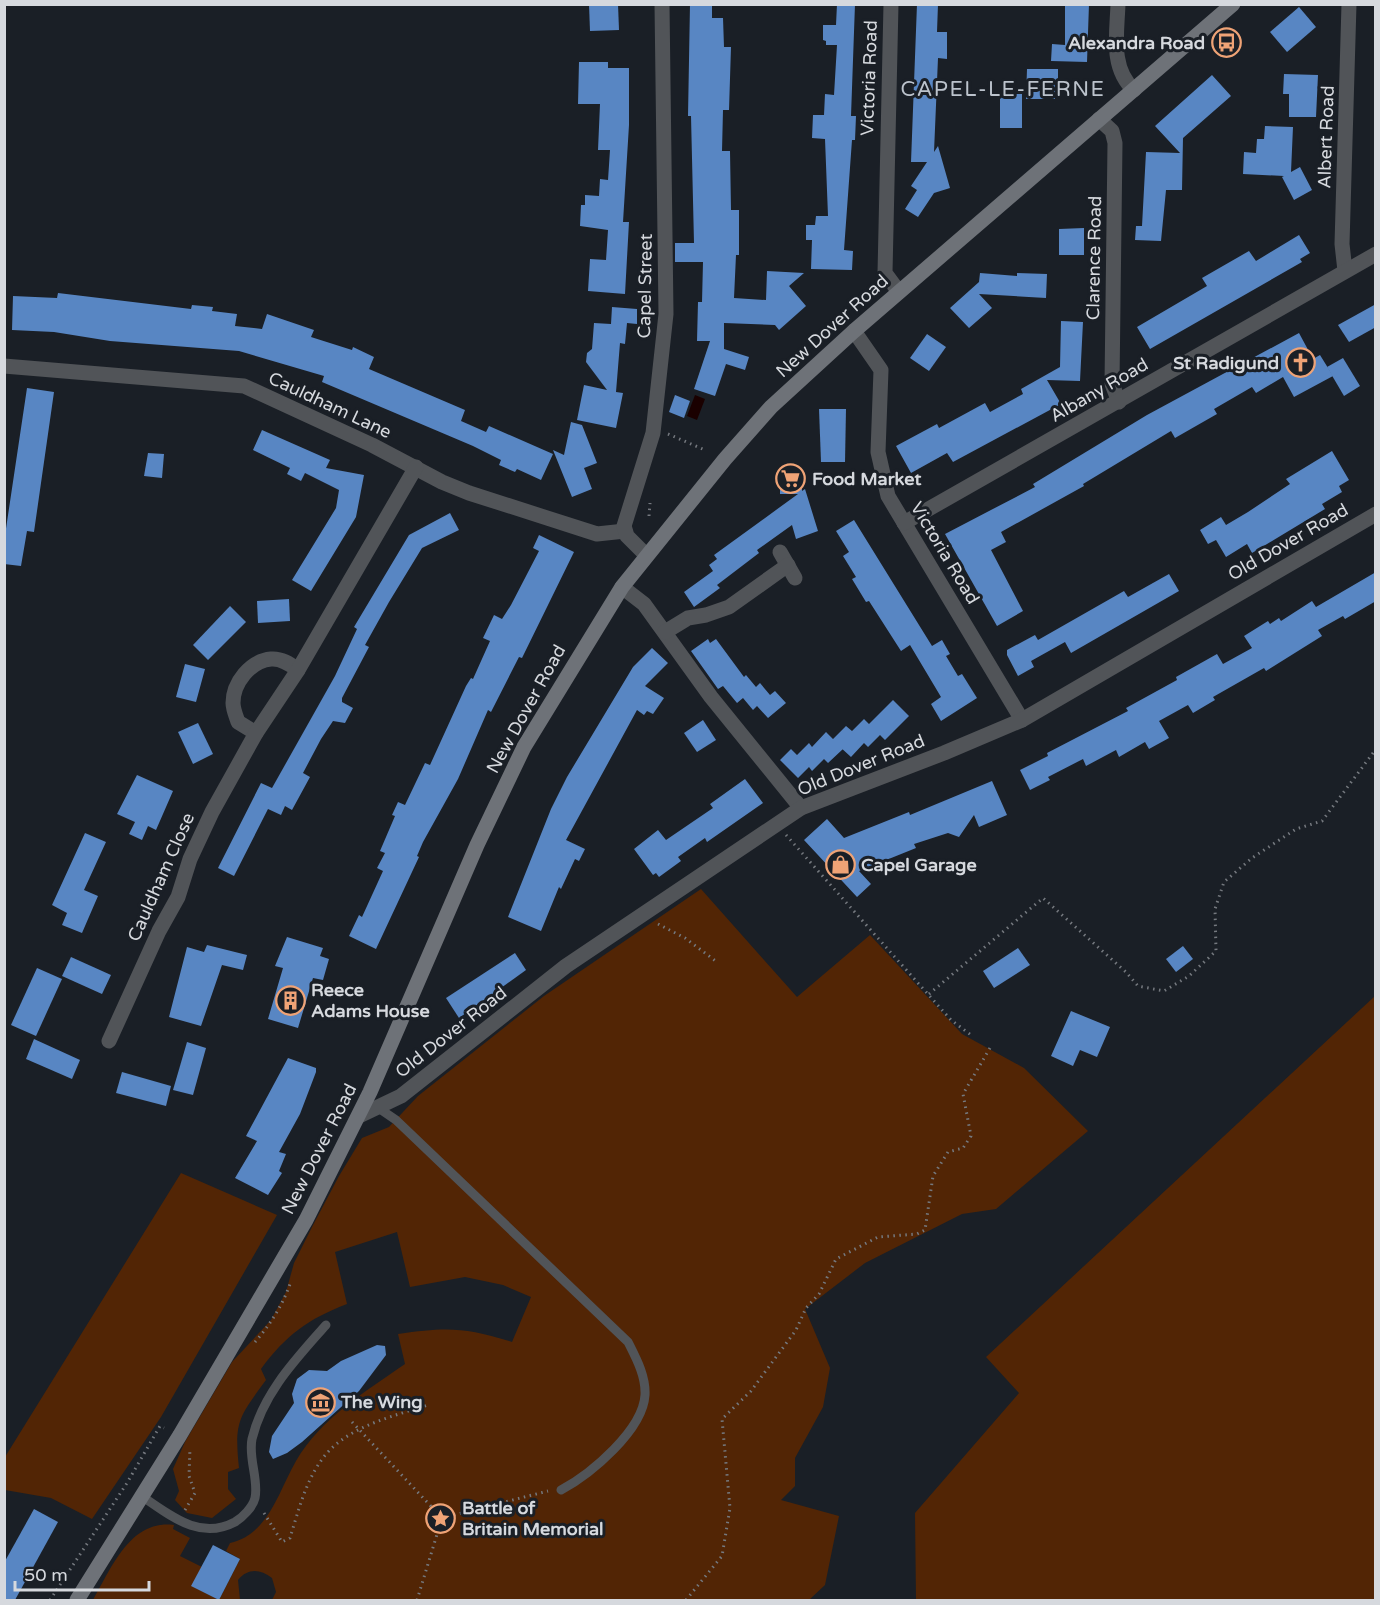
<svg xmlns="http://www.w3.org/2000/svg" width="1380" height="1605" font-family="'Varela Round',sans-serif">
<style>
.green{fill:#522505}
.water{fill:#1a0000}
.building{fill:#5886c3}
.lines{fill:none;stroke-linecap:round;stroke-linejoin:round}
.path{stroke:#75797f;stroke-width:3;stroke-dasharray:1.5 4.5;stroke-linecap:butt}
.lane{stroke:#515458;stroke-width:9}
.street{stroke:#515458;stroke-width:15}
.secondary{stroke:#6e7278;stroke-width:15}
.labels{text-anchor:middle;stroke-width:6;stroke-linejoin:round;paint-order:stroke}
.poi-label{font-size:18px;font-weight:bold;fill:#d6d9de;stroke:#1a1f26;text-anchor:start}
.street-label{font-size:18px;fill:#d6d9de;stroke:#1a1f26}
.quarter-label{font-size:21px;letter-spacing:1.5px;fill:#bcc3cc;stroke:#1a1f26}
</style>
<rect width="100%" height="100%" fill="#1a1f26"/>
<g class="green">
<path d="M701 889 797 997 870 935 962 1034 1024 1068 1088 1131 996 1209 962 1214 865 1263 805 1309 830 1368 823 1407 795 1458V1486L781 1500 839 1516 825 1585 809 1600H272L276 1592 272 1578C260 1569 248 1568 238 1580L240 1600H93C111 1569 130 1519 174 1525L173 1529 190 1538 180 1556 202 1567 192 1586 219 1600 240 1559 226 1551 230 1543C269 1534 278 1492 296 1461 320 1419 366 1391 405 1364L398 1334C446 1327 465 1327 512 1342L531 1297 503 1285 465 1277 410 1287 397 1232 335 1252 347 1304C308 1319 286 1335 261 1369L266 1380C239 1417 234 1421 239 1468L228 1472V1489L236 1499 212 1518 187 1513 175 1500 179 1491 173 1469 185 1442 232 1362 271 1320 286 1292 294 1263 312 1227 339 1176 362 1138 389 1127 418 1096 544 996Z"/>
<path d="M1375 996V1600H916L915 1513 1019 1393 986 1357Z"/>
<path d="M181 1173 277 1215 161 1417 92 1519 51 1498 5 1490V1457Z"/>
</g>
<path class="water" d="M695 395 705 399 697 420 687 416Z"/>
<g class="building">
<path d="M589 4H618L619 30 590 31Z"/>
<path d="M690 4H712V18H723L724 47H731L729 110H723L722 151H730L731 210H739V255H736L734 298 766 300 767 271 804 273 789 286 806 306 779 330 775 325 724 323V349L749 357 745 370 726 364 715 396 694 389 710 341H697L698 302H702L703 262H675V243H694L691 116H688Z"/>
<path d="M837 4H855L851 116H856L855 140H852L844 250 853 251 852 270 811 269 812 240H806V225H815L816 216H828L825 139 812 138 813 115H824L825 94 834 95 837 45H826V41L823 40V25H836Z"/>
<path d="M917 4H938L937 32H947V59L938 58 934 152 938 146 950 188 934 193 918 217 905 209 917 190 911 186 927 162H911Z"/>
<path d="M1065 4H1089L1087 62 1051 61 1052 44 1065 45Z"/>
<path d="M1299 7 1316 27 1287 52 1270 32Z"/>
<path d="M579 62H608V68H629V125L623 222H629L625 294 588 291 590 259 606 260 608 230 580 226 581 205H585V195L599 196 600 179 608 180 610 150H598L600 104H578Z"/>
<path d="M1027 69H1058V96H1055V99H1026Z"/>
<path d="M1284 74 1318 75 1316 117H1289V94H1283Z"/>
<path d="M1212 75 1231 96 1183 138 1182 190H1166L1161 241 1135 240 1136 226H1142L1146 152 1180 153 1155 126Z"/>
<rect x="1000" y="94" width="22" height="34"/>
<path d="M1265 126 1293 127 1291 172 1300 167 1312 190 1294 200 1282 177 1284 176 1243 174 1244 152 1256 153 1257 139H1264Z"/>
<path d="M1084 228V255H1059V229Z"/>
<path d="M1299 235 1310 253 1300 259 1302 262 1150 349 1137 327 1207 286 1202 278 1249 251 1256 261Z"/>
<path d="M980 273 1017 276V273L1047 274 1046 298 979 294 992 308 969 328 950 308 979 282Z"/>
<path d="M58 293 191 309 192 305 213 307 212 311 237 314 235 326 262 329 267 314 314 330 311 337 352 350 353 347 374 357 369 369 465 410 461 421 486 432 489 426 553 454 541 480 517 469 515 472 499 465 501 460 473 446 322 382 324 376 239 351 110 341 54 332 12 330 13 296 57 298Z"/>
<path d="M1376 304V327L1349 342 1338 325Z"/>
<path d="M612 307 637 309V324L627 323 625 344 620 343 616 392 623 393 616 428 577 420 584 385 607 390 586 362 587 353 592 349 594 323 611 324Z"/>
<path d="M1061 321 1083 322 1080 381 1047 380 1061 404 953 462 947 453 911 473 896 446 937 424 939 428 985 403 990 412 1023 394 1021 389 1060 367Z"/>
<path d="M1299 333 1313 359 1320 355 1333 376 1294 397 1283 377 1256 393 1252 387 1214 409 1217 414 1175 438 1171 431 1083 484 1084 486 1001 532 1006 542 991 550 1023 611 997 626 945 534 1035 487 1033 484 1147 415Z"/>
<path d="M927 334 946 347 929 371 910 358Z"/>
<path d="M1343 358 1360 386 1344 396 1327 367Z"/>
<path d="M27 388 54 392 34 532 27 531 21 566 4 564V542Z"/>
<path d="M675 395 690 401 684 418 669 412Z"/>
<path d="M819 409H846L845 462H821Z"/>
<path d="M571 422 582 425 597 463 584 468 592 489 572 497 553 450 564 455Z"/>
<path d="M262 430 330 460 326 468 364 475 356 517 311 591 292 580 336 508 339 490 305 473 301 481 287 474 290 468 253 450Z"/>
<path d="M1332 451 1349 480 1339 486 1342 492 1322 504 1325 509 1252 553 1247 544 1226 557 1216 540 1208 544 1200 530 1221 517 1226 525 1248 512 1290 484 1286 479Z"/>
<path d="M148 453 164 454 162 478 144 476Z"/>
<path d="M780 469H802V491L805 489 818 531 796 539 792 525 757 550 759 553 717 585 720 588 694 607 684 592 713 571 709 565 717 559 714 555 798 494H780Z"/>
<path d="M450 513 459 530 422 548 389 602 365 645 369 647 342 698V702L353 708 345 723 333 721 321 739 303 773 310 777 292 810 285 806 281 815 268 809 234 876 218 868 261 783 272 788 335 676 357 629 354 627 409 535Z"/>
<path d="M854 520 932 646 942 640 950 654 946 656 958 676 962 674 977 698 941 721 931 704 941 697 910 645 901 651 869 601 866 602 852 579 856 577 843 556 849 552 836 531Z"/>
<path d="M539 535 574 552 522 658 519 657 491 712 488 710 458 779 423 842 417 856 419 857 376 949 349 936 359 915 362 917 383 871 377 868 385 853 380 851 395 816 392 815 398 802 405 805 425 763 430 765 466 686 471 678 473 679 490 641 483 638 494 615 502 619 511 605 539 551 533 548Z"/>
<path d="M1376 572V601L1345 619 1343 616 1318 630 1322 636 1266 671 1264 668 1213 697 1215 700 1193 713 1188 705 1159 721 1169 738 1149 749 1145 742 1119 757 1116 750 1086 766 1083 759 1048 777 1050 780 1030 790 1020 770 1048 756 1047 753 1128 711 1126 708 1177 680 1176 677 1217 654 1223 664 1252 648 1244 636 1268 621 1270 624 1279 618 1281 621 1312 601 1316 607Z"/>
<path d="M1169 574 1179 591 1071 653 1065 642 1031 661 1034 667 1018 676 1007 655V650L1035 635 1038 640 1124 591 1128 597Z"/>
<path d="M289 599 290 621 258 623 257 601Z"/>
<path d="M230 606 246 622 208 660 193 645Z"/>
<path d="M708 639 710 643 716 639 744 677 746 675 756 687 760 683 770 695 775 691 786 703 768 718 757 706 753 710 743 698 737 703 723 686 718 689 691 651Z"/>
<path d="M652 648 668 663 645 686 664 698 653 714 647 711 644 715 637 710 566 840 585 849 579 861 575 859 561 889 559 887 541 931 508 917 551 809 567 777 633 667Z"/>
<path d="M185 664 205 669 196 702 176 697Z"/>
<path d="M893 700 909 716 885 740 880 735 868 747 864 743 851 757 839 746 843 749 828 763 824 759 812 771 809 767 798 778 780 760 791 749 797 755 809 743 812 747 826 732 833 739 846 726 852 731 864 719 869 724Z"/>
<path d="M703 720 716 740 697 752 684 733Z"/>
<path d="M198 723 213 754 193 764 178 732Z"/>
<path d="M137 775 173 791 156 830 148 826 142 840 129 834 135 822 117 814Z"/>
<path d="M745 779 763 803 707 842 705 838 678 857 681 861 659 877 656 873 653 875 634 849 658 830 666 840 713 808 710 804Z"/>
<path d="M992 781 1007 815 979 827 974 815 959 837 948 833 914 844 916 848 859 871 871 884 857 897 804 840 827 819 844 838 909 812 910 815Z"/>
<path d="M85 833 106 842 84 890 98 896 82 933 62 925 67 913 52 905Z"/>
<path d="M287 937 323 948 320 956 329 959 323 980 313 978 298 1028 268 1019 283 968 275 966Z"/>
<path d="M207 945 247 955 243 970 222 965 201 1026 169 1017 187 947 204 952Z"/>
<path d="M1183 946 1193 959 1176 972 1166 959Z"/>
<path d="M1018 948 1030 965 994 988 983 971Z"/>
<path d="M515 953 526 970 459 1018 446 998Z"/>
<path d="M71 957 111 975 102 994 62 976Z"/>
<path d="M37 968 62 979 36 1036 11 1025Z"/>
<path d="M1071 1011 1110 1027 1097 1057 1080 1050 1073 1066 1051 1056Z"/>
<path d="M34 1039 80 1060 72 1079 26 1059Z"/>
<path d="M187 1042 206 1048 193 1095 173 1090Z"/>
<path d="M288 1058 316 1068V1072L300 1114 279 1152 286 1154 279 1171 282 1173 268 1195 235 1178 257 1141 246 1136Z"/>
<path d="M122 1072 171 1086 166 1106 116 1093Z"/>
<path d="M377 1345 385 1346 386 1355 359 1391 302 1442 287 1453 273 1459 269 1452 272 1436 294 1403 292 1394 297 1379 309 1370 327 1371 341 1361Z"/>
<path d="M34 1509 58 1522 15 1600H4V1563Z"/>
<path d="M213 1545 240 1559 219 1600 191 1586Z"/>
</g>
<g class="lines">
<g class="path">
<path d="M668 434 705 450"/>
<path d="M649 516 650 503"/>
<path d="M786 835 951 1020 971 1035"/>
<path d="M658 924 685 938 717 962"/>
<path d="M929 994 1043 898 1126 972 1138 986 1164 991 1189 976 1216 951 1215 909 1224 882 1252 858 1296 829 1322 821 1376 749"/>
<path d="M255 1342C270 1325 284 1303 291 1281"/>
<path d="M352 1422 442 1518 548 1491"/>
<path d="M185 1510 195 1493 189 1476 190 1448"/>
<path d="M264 1513 282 1542 290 1538C299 1509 307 1475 328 1452 353 1425 394 1416 428 1405"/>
<path d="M50 1600 127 1483 160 1426 164 1428"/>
<path d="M417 1600 442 1518"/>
<path d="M686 1600 722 1556 730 1508 722 1419 751 1391 796 1330 806 1308 819 1294 836 1259 878 1237 917 1234 925 1230 933 1176 948 1152 963 1148 971 1136 963 1094 990 1048"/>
</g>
<g class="lane">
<path d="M377 1107 396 1120 628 1342C636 1358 646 1376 645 1395 643 1430 591 1474 561 1490"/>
<path d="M140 1495C170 1515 199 1541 235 1522 242 1518 253 1507 255 1498 259 1480 248 1458 252 1439 263 1393 296 1359 326 1325"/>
</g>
<g class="street">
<path d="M891 4 885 273 899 292"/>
<path d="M1118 4C1117 34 1110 68 1134 90"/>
<path d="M1099 119 1112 131 1115 143 1112 384 1119 402"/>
<path d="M1345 271 1342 244 1349 4"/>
<path d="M854 331 881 370 878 452 888 496 1022 720"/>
<path d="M4 366 244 386 372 445 442 482 469 493 597 534 625 531"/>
<path d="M904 523 1376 254"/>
<path d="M780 552 795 578"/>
<path d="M646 555 627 536 624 526 653 433 666 314 662 4"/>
<path d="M622 587 644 604 711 697 801 808"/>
<path d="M665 632 688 618 706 615 729 607 788 565"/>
<path d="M256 733 238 722C236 716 233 709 233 703 233 683 250 661 271 659 281 658 290 664 298 670"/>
<path d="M109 1041 159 931 178 897 190 859 212 812 256 733 298 670 416 467"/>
<path d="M359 1116 401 1096 566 966 801 808 944 753 1022 720 1376 514"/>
</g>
<path class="secondary" d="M77 1600 180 1435 306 1220 370 1092 477 845 524 747 622 587 725 459 771 407 854 331 1233 4"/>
</g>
<defs>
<symbol id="bus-ring" viewBox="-11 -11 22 22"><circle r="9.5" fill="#1a1f26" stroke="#efa376" stroke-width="1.5"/><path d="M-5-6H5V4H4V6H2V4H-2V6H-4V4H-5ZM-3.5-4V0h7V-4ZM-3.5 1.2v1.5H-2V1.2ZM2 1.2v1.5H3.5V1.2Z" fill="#efa376"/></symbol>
<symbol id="church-ring" viewBox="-11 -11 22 22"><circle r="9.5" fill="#1a1f26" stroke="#efa376" stroke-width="1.5"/><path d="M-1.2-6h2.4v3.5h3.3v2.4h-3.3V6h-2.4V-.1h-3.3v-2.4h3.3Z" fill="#efa376"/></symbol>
<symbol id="supermarket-ring" viewBox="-11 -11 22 22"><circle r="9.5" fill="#1a1f26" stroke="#efa376" stroke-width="1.5"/><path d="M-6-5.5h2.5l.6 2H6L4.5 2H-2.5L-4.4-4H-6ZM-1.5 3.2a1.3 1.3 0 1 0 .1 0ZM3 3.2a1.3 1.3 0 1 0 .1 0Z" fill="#efa376"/></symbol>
<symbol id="shop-ring" viewBox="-11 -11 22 22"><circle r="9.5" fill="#1a1f26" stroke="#efa376" stroke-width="1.5"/><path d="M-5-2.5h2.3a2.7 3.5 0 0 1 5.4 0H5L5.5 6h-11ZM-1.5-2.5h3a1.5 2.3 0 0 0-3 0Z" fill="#efa376"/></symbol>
<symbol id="building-ring" viewBox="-11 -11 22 22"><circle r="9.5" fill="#1a1f26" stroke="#efa376" stroke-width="1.5"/><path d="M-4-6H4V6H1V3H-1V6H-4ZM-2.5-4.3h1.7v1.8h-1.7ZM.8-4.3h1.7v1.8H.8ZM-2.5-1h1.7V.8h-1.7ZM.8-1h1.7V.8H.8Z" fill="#efa376"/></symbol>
<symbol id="museum-ring" viewBox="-11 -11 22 22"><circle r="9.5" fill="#1a1f26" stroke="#efa376" stroke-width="1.5"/><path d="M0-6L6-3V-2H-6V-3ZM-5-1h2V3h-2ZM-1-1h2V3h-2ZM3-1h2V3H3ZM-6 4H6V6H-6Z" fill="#efa376"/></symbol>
<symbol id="sight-ring" viewBox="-11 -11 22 22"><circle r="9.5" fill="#1a1f26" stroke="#efa376" stroke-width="1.5"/><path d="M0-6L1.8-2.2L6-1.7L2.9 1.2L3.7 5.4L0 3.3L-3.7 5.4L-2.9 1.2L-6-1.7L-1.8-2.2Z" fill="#efa376"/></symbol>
</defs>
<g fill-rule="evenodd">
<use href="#bus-ring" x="1210" y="26" width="33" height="33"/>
<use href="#church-ring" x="1284" y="346" width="33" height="33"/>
<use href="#supermarket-ring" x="774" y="462" width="33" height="33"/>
<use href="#shop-ring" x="824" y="848" width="33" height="33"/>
<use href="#building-ring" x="274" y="984" width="33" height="33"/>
<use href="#museum-ring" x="304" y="1386" width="33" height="33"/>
<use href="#sight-ring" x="424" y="1502" width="33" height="33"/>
</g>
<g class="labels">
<g class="poi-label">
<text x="1205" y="49" text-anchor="end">Alexandra Road</text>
<text x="1279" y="369" text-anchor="end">St Radigund</text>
<text x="812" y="485">Food Market</text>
<text x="861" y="871">Capel Garage</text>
<text x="311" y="996">Reece<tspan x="311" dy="21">Adams House</tspan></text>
<text x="341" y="1408">The Wing</text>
<text x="462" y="1514">Battle of<tspan x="462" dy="21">Britain Memorial</tspan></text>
</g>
<g class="street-label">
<text transform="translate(869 78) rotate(-88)" y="6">Victoria Road</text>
<text transform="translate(1326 137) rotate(-88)" y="6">Albert Road</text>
<text transform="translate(1094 258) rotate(-89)" y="6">Clarence Road</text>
<text transform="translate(645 286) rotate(-89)" y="6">Capel Street</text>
<text transform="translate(832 326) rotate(-42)" y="6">New Dover Road</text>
<text transform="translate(1099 390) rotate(-30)" y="6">Albany Road</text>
<text transform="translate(330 405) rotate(25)" y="6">Cauldham Lane</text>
<text transform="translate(1288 542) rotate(-30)" y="6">Old Dover Road</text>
<text transform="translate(945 553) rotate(59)" y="6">Victoria Road</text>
<text transform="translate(526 709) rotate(-61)" y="6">New Dover Road</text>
<text transform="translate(861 765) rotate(-22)" y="6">Old Dover Road</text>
<text transform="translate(161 877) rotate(-66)" y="6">Cauldham Close</text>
<text transform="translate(451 1032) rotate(-38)" y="6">Old Dover Road</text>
<text transform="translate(319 1149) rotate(-63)" y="6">New Dover Road</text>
</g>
<g class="quarter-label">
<text x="1003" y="96">CAPEL-LE-FERNE</text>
</g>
</g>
<rect width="1380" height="1605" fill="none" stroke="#d6d9de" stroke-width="12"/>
<path d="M15 1581v9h134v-9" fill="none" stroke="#d6d9de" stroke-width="3"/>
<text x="24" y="1581" font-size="18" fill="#d6d9de" stroke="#1a1f26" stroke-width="4.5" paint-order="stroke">50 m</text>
</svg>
